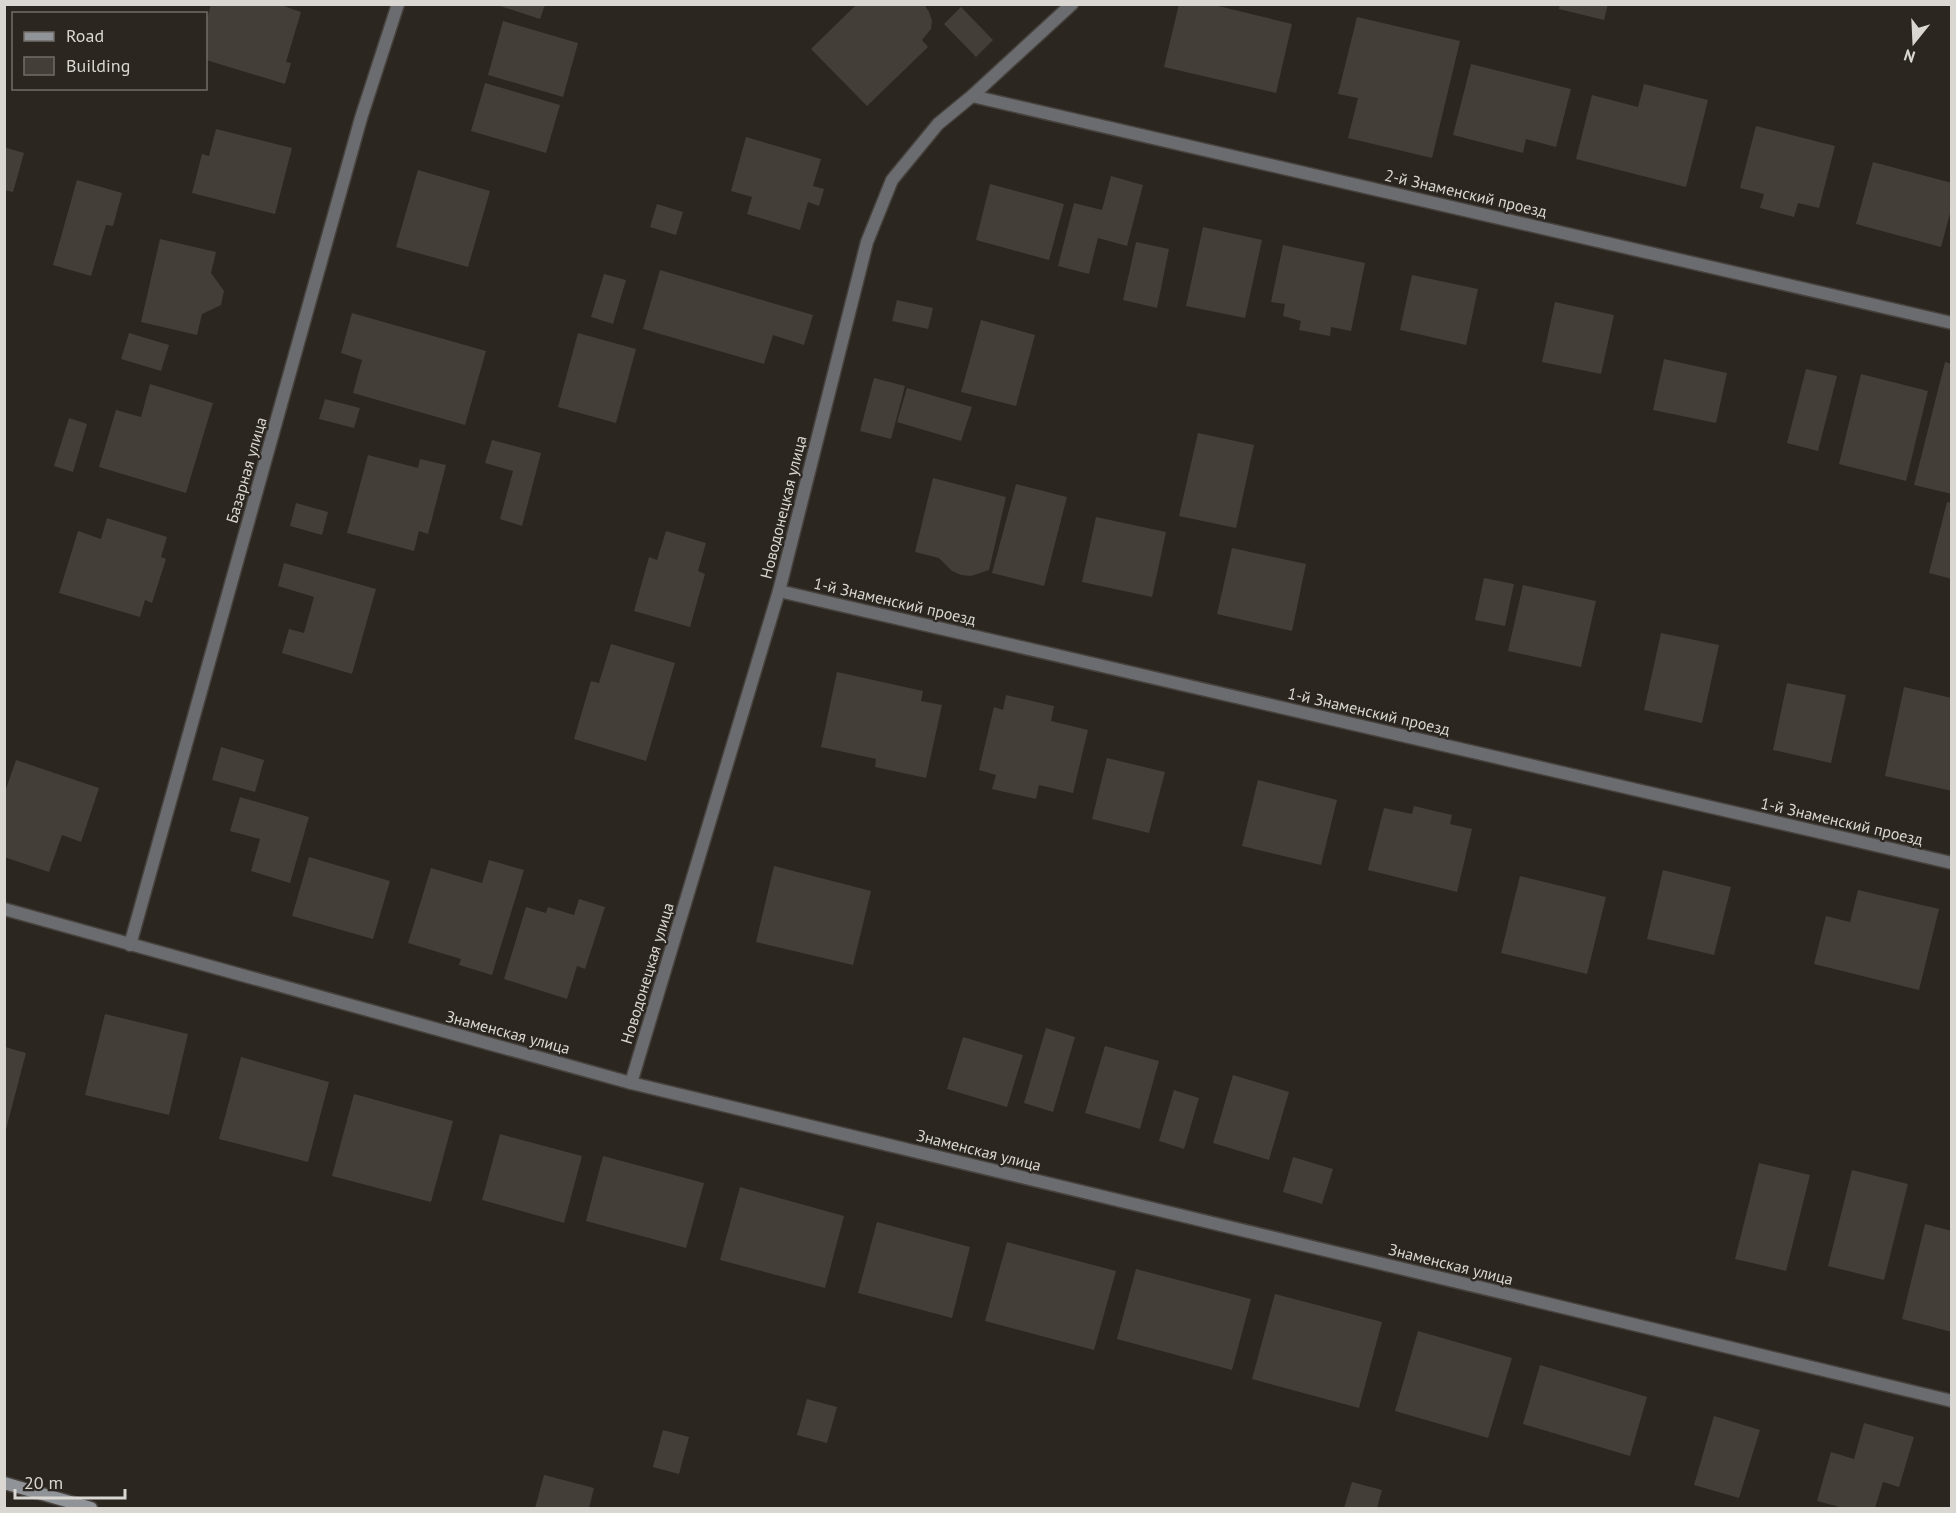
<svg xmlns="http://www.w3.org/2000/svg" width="1956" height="1513" font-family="'PT Sans',sans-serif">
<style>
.building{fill:#443e38}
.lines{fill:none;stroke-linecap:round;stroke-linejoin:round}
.street-casing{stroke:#47423d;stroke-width:15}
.secondary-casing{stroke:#47423d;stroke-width:15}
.street{stroke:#6a6c6f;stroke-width:12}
.secondary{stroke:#909398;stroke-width:12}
.labels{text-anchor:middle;stroke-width:4.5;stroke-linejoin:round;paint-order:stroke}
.street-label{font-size:16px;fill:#dad7d3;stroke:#2b2620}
</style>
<rect width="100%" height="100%" fill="#2b2620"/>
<g class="building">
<path d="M211 4H278L301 12 286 62 291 63 285 84 206 60V22Z"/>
<path d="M857 4H924L929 12 932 21 931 29 922 40 928 47 867 106 811 49Z"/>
<path d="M1179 4H1210L1292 24 1276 93 1164 67Z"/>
<path d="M1560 4H1608L1604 20 1559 9Z"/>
<path d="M497 5H545L540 19Z"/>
<path d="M961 7 993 40 976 57 944 24Z"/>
<path d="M1357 17 1460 41 1432 158 1348 138 1358 98 1338 94Z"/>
<path d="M503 21 578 43 563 97 488 75Z"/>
<path d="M1471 64 1571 89 1556 147 1526 139 1523 153 1453 135Z"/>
<path d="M485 83 560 105 546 153 471 131Z"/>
<path d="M1644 84 1708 100 1686 187 1576 159 1592 95 1638 107Z"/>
<path d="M1756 126 1835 146 1819 208 1798 203 1794 217 1760 208 1764 194 1740 188Z"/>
<path d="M216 129 292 148 275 214 192 193 202 154 209 156Z"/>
<path d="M746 137 821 159 813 186 824 189 819 206 808 202 800 230 747 214 752 197 731 191Z"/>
<path d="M4 147 24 153 13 192 4 190Z"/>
<path d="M1873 162 1952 183V206L1941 247 1856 224Z"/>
<path d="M418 170 490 191 468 267 396 247Z"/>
<path d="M1111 176 1143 185 1127 246 1098 238 1089 274 1058 266 1074 203 1102 210Z"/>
<path d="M77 180 122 193 113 226 106 225 91 276 53 265Z"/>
<path d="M990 184 1064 204 1049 260 976 240Z"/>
<path d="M657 204 683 212 676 235 650 227Z"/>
<path d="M1203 227 1262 240 1245 318 1186 306Z"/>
<path d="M160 239 216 252 211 273 224 291 221 305 202 314 197 335 141 322Z"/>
<path d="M1136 242 1169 249 1157 308 1123 300Z"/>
<path d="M1283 245 1365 263 1351 331 1331 327 1330 336 1299 330 1301 321 1283 316 1285 304 1271 302Z"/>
<path d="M660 270 813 315 804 345 773 335 764 364 643 329Z"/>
<path d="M604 274 626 280 613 324 591 317Z"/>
<path d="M1412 275 1478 289 1466 345 1400 330Z"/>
<path d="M897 300 933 308 928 329 892 321Z"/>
<path d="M1555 302 1614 315 1601 374 1542 362Z"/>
<path d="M352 313 486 351 465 425 353 393 362 360 341 353Z"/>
<path d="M981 320 1035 335 1016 406 961 392Z"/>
<path d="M129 333 169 345 161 371 121 359Z"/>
<path d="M578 333 636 349 616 423 558 407Z"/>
<path d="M1664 359 1727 373 1716 423 1653 410Z"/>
<path d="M1945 362 1952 364V494L1914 485Z"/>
<path d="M1806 369 1837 376 1818 451 1787 443Z"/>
<path d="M1861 374 1928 391 1906 481 1839 464Z"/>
<path d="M874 378 905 386 891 439 860 431Z"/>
<path d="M150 384 213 403 186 493 99 467 116 410 141 417Z"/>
<path d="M907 388 972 407 961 441 897 422Z"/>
<path d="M325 399 360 408 354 428 319 419Z"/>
<path d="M69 418 87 424 73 472 54 466Z"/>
<path d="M1198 433 1254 445 1236 528 1179 516Z"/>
<path d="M492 440 541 453 522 526 500 519 513 471 485 463Z"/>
<path d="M368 455 418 468 420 459 446 465 428 534 419 531 414 551 347 533Z"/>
<path d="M933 478 1006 497 989 570 971 576 961 575 952 571 939 558 915 552Z"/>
<path d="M1016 484 1067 497 1044 586 992 573Z"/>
<path d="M1947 502 1952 503V579L1929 573Z"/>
<path d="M296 503 328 512 322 535 290 526Z"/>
<path d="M1096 517 1166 532 1152 597 1082 582Z"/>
<path d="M107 518 167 537 161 557 166 559 152 603 145 600 140 617 59 593 78 531 101 539Z"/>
<path d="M666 531 706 543 698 571 705 574 690 627 634 611 649 557 657 560Z"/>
<path d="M1232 548 1306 564 1292 631 1217 614Z"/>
<path d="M284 563 376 589 352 674 282 653 289 629 304 633 314 597 278 586Z"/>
<path d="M1484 578 1514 584 1505 626 1475 620Z"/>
<path d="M1523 585 1596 601 1581 667 1508 651Z"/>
<path d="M1661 633 1719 645 1702 723 1644 710Z"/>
<path d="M611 644 675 663 646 761 574 739 591 681 599 683Z"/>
<path d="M837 672 923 691 921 701 942 705 926 778 875 767 876 759 821 747Z"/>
<path d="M1787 683 1846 695 1831 763 1773 750Z"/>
<path d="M1904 687 1952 698V791L1885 776Z"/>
<path d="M1006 695 1054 706 1051 721 1088 730 1073 793 1039 785 1036 799 992 789 996 775 979 770 994 707 1003 710Z"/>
<path d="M221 747 264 760 255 792 212 780Z"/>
<path d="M1107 758 1165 772 1149 833 1092 819Z"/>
<path d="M16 760 99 788 81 842 62 835 49 872 4 857V795Z"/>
<path d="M1258 780 1337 800 1321 865 1242 846Z"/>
<path d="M240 797 309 817 290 883 251 871 260 839 230 831Z"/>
<path d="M1414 806 1452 815 1450 824 1472 829 1457 892 1368 870 1384 808 1412 814Z"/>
<path d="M309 857 390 881 373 939 292 916Z"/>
<path d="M489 860 524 870 492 975 459 965 461 959 408 943 431 868 482 883Z"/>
<path d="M774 866 871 891 853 965 756 942Z"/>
<path d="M1663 870 1731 887 1714 955 1647 939Z"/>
<path d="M1520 876 1606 897 1587 974 1501 953Z"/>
<path d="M1858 890 1939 909 1919 990 1814 964 1826 916 1850 922Z"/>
<path d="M579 899 605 907 585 969 577 966 567 999 504 979 526 907 546 913 548 907 574 915Z"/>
<path d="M105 1014 188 1034 169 1115 85 1095Z"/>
<path d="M1046 1028 1075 1037 1053 1112 1024 1103Z"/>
<path d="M963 1037 1023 1055 1007 1107 947 1089Z"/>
<path d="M1105 1046 1159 1061 1140 1129 1085 1113Z"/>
<path d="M5 1047 26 1053 5 1133Z"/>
<path d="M241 1057 329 1082 308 1162 219 1139Z"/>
<path d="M1233 1075 1289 1092 1269 1160 1213 1143Z"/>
<path d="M1174 1090 1199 1098 1184 1149 1159 1141Z"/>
<path d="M354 1094 453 1121 431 1202 332 1176Z"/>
<path d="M500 1134 582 1156 564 1223 482 1200Z"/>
<path d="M603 1156 704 1183 686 1248 586 1221Z"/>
<path d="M1293 1157 1333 1169 1322 1204 1283 1192Z"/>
<path d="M1759 1163 1810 1175 1786 1271 1735 1259Z"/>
<path d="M1852 1170 1908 1184 1884 1280 1828 1266Z"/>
<path d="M740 1187 844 1216 825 1288 720 1260Z"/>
<path d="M877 1222 970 1247 952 1318 858 1293Z"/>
<path d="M1925 1224 1952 1231V1332L1902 1319Z"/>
<path d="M1007 1242 1116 1271 1094 1350 985 1321Z"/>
<path d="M1136 1269 1251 1299 1232 1370 1117 1339Z"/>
<path d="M1275 1294 1382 1322 1359 1408 1252 1379Z"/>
<path d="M1418 1331 1512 1358 1488 1438 1395 1411Z"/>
<path d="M1540 1365 1647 1397 1630 1456 1523 1424Z"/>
<path d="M807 1399 837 1407 827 1443 797 1435Z"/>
<path d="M1714 1416 1760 1430 1739 1498 1694 1485Z"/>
<path d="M1864 1423 1914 1437 1899 1487 1883 1482 1875 1508H1843L1817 1501 1831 1452 1854 1459Z"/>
<path d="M663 1430 689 1437 679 1474 653 1467Z"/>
<path d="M544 1475 594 1488 589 1508H535Z"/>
<path d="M1352 1482 1382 1490 1377 1508H1344Z"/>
</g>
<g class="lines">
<defs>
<g id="street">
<path d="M972 96 1952 323"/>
<path d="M779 591 1952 863"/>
<path d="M4 909 631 1083 1952 1401"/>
<path d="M130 945 361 118 398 4"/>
<path d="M631 1083 779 591 867 242 892 180 938 124 972 96 1072 4"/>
</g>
<path id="secondary" d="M4 1483 91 1508"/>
</defs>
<use href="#street" class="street-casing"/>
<use href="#secondary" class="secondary-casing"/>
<use href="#street" class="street"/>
<use href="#secondary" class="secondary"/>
</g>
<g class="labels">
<g class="street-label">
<text transform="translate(1466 193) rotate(13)" y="6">2-й Знаменский проезд</text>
<text transform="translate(246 470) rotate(-74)" y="6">Базарная улица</text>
<text transform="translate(783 507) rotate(-76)" y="6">Новодонецкая улица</text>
<text transform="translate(895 601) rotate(13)" y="6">1-й Знаменский проезд</text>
<text transform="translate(1369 711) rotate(13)" y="6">1-й Знаменский проезд</text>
<text transform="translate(1842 821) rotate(13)" y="6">1-й Знаменский проезд</text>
<text transform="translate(647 973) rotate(-73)" y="6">Новодонецкая улица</text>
<text transform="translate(508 1032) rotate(15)" y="6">Знаменская улица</text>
<text transform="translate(979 1150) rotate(14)" y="6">Знаменская улица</text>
<text transform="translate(1451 1264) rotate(14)" y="6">Знаменская улица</text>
</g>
</g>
<rect width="1956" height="1513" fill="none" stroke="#dad7d3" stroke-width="12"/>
<rect x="12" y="12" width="195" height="78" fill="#2b2620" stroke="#716d68" stroke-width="1.5"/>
<rect x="24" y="32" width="30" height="9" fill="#909398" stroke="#716d68" stroke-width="1.5"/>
<text x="66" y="42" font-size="18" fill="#dad7d3">Road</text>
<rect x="24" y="57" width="30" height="18" fill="#443e38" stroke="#716d68" stroke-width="1.5"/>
<text x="66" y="72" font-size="18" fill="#dad7d3">Building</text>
<g transform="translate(1914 42) rotate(198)" stroke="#2b2620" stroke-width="4.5" paint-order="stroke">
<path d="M0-4.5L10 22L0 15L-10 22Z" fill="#dad7d3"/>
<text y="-9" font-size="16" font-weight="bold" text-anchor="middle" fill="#dad7d3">N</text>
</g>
<path d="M15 1489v9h110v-9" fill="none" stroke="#dad7d3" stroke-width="3"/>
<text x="24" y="1489" font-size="18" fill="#dad7d3" stroke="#2b2620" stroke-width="4.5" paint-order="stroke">20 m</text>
</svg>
